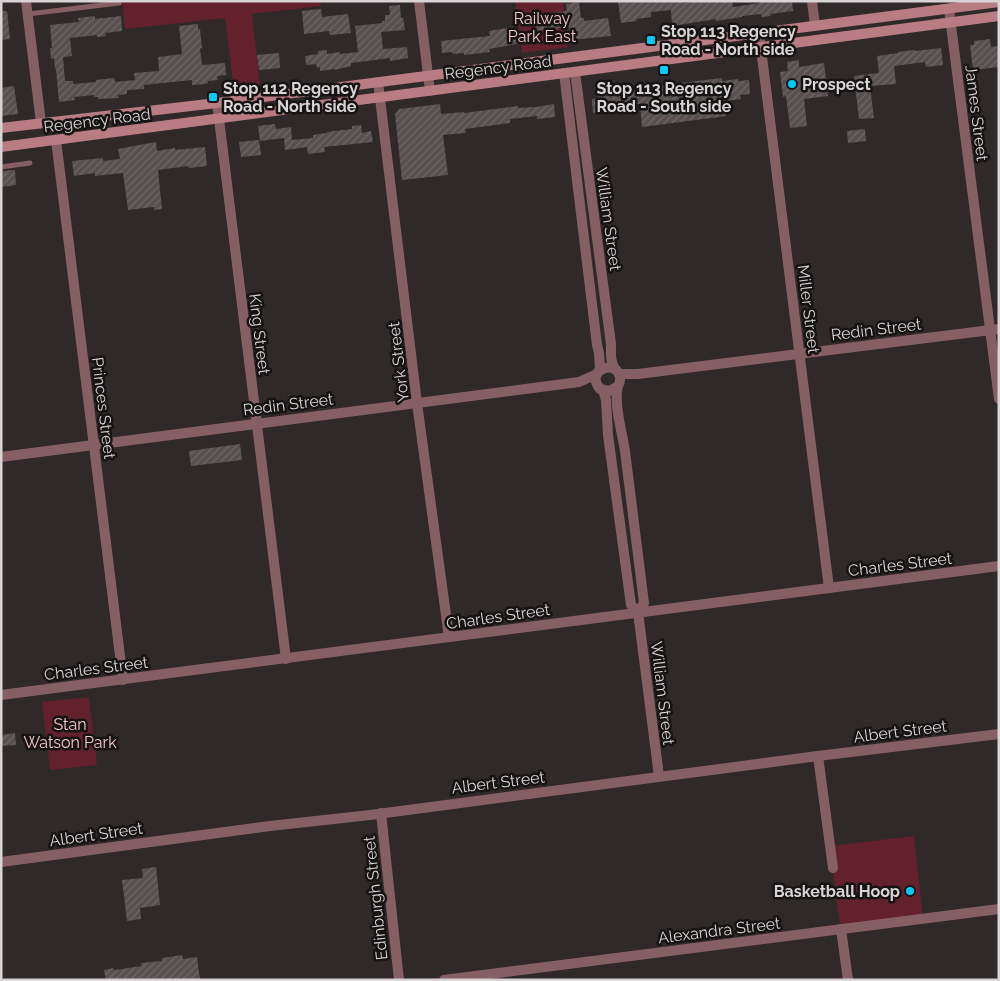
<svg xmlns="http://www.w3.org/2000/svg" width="1000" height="981" font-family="Raleway,sans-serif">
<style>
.park{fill:#63202d}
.building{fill:url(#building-hatch)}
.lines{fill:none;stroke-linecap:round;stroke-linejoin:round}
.lane{stroke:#865f64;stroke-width:5}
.street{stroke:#865f64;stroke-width:10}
.secondary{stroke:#b97c83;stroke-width:10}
.poi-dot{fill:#00cbf9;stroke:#161313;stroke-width:2}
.labels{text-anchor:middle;stroke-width:5;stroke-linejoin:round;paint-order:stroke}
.park-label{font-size:16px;fill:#f5c4c8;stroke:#161313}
.poi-label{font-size:16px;font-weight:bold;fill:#d8d3d4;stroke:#161313;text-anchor:start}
.street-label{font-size:16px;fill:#d8d3d4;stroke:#161313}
</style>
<defs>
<pattern id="building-hatch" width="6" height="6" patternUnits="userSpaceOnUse" patternTransform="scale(1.25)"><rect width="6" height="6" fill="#574f50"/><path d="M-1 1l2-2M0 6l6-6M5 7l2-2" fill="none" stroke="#6e6768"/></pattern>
</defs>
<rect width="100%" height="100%" fill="#30292a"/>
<g class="park">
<path d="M122 1H320L321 6 252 14 260 85 234 89 225 18 125 29Z"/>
<path d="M515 1H563L568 47 522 53Z"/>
<path d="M89 697 97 765 50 770 42 702Z"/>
<path d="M914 836 923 919 841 929 836 899 830 846Z"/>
</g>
<g class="building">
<path d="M618 1H683V3L699 1H732L733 7 760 3V1H792L793 11 770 14 771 16 761 17V14L742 16V17L716 21V19L672 26 671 10 651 12V17L636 19 637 21 621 23Z"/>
<path d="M579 2 581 18H584V21L608 18 611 36 571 40 569 27 537 31 535 15 567 11 566 4Z"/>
<path d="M400 5 401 18H403L405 30 381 32 383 49 407 47 408 58 390 61V58L351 63V66L335 70V69L320 71V67L317 68 316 64 306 65 305 56 318 54V51L327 50V54L340 52V54L358 52 355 26 382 23V21H385V15H390L389 6Z"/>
<path d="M321 9 322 17 348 14 351 33 330 35 329 31 304 34 302 11Z"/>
<path d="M1 11H7L10 39 1 40Z"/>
<path d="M95 16V19L121 16 122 31 105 33 106 36 97 37V35L70 38 72 56 63 57 65 81H73V84L96 82V80L114 78 115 82 135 80 134 73 159 71 158 57 182 54 179 26 198 24V29H200L202 48 200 49 202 65 225 63 226 75 217 76 218 80 208 81V83L206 84 192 85V80L144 85V89L127 90V94L118 95 119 98 98 99V97H94V95L74 97 75 100 59 102 56 69H55L54 58 51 59 50 48H52L50 25 79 22 78 18Z"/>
<path d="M513 27 517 44 489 49 490 52 464 55V53L453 54 452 52 442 53 441 41 490 36 489 31Z"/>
<path d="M990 39 991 47 999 46V67L973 70 970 45H974V41Z"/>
<path d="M941 48 943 65 926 67 925 62 894 66 896 84 870 86 874 118 859 119 854 76 879 73 877 56 899 53 898 52 914 50 915 51Z"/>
<path d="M279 53 280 68 259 70 257 55Z"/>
<path d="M799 60V67L824 63 828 96 804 99 807 126 790 128 786 96 783 97 780 72 788 71 787 62Z"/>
<path d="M722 78V81L738 79V81L749 80 750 94 740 95 741 99 725 101 726 116 642 127 640 104 604 108V112L593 113 592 99 599 98 598 95 638 90V88Z"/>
<path d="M14 86 18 114 1 116V88Z"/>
<path d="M440 104 441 114 464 112V113L518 106V108L536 107 554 104 555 117 537 119V116L510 119V123L465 129 466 133 443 135 448 175 402 180 395 114 399 109Z"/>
<path d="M275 124 276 129 291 127 292 140 313 138V135L327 133V132L352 129V126L361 125 362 133 371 131 373 142 324 147 325 152 308 154 307 147 285 150 284 138 260 141 258 126Z"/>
<path d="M865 129 866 141 848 143 847 131Z"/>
<path d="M259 140 261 155 241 157 239 142Z"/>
<path d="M156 142 157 151 175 148V150L205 147 207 166 189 168 188 166 158 170 162 209 154 210V207L128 210 123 173 95 176V173L74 176 72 161 103 158V161L120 159 118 149Z"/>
<path d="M15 170 16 185 1 187V171Z"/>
<path d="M240 444 242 460 191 466 189 451Z"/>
<path d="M15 733 16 745 1 746V735Z"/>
<path d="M156 867 160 905 140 908 141 919 127 921 122 880 143 878 142 869Z"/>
<path d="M182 955 183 959 197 957 200 980H106L104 970 113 968 114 970 142 966 141 963 162 961V958Z"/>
</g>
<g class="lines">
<g class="lane">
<path d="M28 14 119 3"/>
<path d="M1 167 30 163"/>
</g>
<g class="street">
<path d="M26 1 41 123"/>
<path d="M419 1 430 91"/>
<path d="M812 1 815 26"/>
<path d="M949 10 999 399"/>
<path d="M759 33 829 588"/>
<path d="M575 72 611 344C611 353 610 361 615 369"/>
<path d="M564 73 597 345 599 353 600 369"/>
<path d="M378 82 417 403 449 637"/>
<path d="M217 103 286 659"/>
<path d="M56 140 123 680"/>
<path d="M619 374H638L999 329"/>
<path d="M617 387 609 391 600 389C583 368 621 358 620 380 620 384 617 386 617 391 615 410 622 431 625 451 631 502 638 552 644 603L638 612"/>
<path d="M603 390 606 400 608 435 631 605 638 612 659 776"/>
<path d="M1 457 579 382 597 374"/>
<path d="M1 695 999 566"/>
<path d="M818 756 833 868"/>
<path d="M381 813 399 980"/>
<path d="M1 862 270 826 370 815 818 756 999 734"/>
<path d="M841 929 848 980"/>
<path d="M444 980 999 909"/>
</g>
<g class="secondary">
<path d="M1 128 217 103 999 2"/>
<path d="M1 147 999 16"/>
</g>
</g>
<g class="poi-dot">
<rect x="646" y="35" width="10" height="10" rx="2.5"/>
<rect x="659" y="65" width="10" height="10" rx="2.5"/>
<circle cx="792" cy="84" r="5"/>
<rect x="208" y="92" width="10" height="10" rx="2.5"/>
<circle cx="910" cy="891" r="5"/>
</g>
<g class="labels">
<g class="park-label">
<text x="542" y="24">Railway<tspan x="542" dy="18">Park East</tspan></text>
<text x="70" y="730">Stan<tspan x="70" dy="18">Watson Park</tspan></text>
</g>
<g class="poi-label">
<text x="661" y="37">Stop 113 Regency<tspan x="661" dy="18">Road - North side</tspan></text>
<text x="802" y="90">Prospect</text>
<text x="223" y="94">Stop 112 Regency<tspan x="223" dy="18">Road - North side</tspan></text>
<text x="664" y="94" text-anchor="middle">Stop 113 Regency<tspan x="664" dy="18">Road - South side</tspan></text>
<text x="900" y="897" text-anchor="end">Basketball Hoop</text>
</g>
<g class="street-label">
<text transform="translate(498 67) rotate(-7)" y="6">Regency Road</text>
<text transform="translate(977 113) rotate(83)" y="6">James Street</text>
<text transform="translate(97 120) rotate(-7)" y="6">Regency Road</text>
<text transform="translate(609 219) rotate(82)" y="6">William Street</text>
<text transform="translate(809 309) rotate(83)" y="6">Miller Street</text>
<text transform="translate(876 329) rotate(-7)" y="6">Redin Street</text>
<text transform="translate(260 334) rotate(83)" y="6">King Street</text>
<text transform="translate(398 362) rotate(-97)" y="6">York Street</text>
<text transform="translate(288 404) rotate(-7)" y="6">Redin Street</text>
<text transform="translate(104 408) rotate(83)" y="6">Princes Street</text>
<text transform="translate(900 564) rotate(-7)" y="6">Charles Street</text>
<text transform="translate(498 616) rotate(-8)" y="6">Charles Street</text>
<text transform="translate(96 668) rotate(-7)" y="6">Charles Street</text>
<text transform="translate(663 693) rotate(83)" y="6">William Street</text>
<text transform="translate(900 731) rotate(-7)" y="6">Albert Street</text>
<text transform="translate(498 782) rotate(-7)" y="6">Albert Street</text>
<text transform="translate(96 834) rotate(-8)" y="6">Albert Street</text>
<text transform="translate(375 898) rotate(-96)" y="6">Edinburgh Street</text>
<text transform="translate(719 930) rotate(-7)" y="6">Alexandra Street</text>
</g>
</g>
<rect width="1000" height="981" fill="none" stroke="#d8d3d4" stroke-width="5"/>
</svg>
